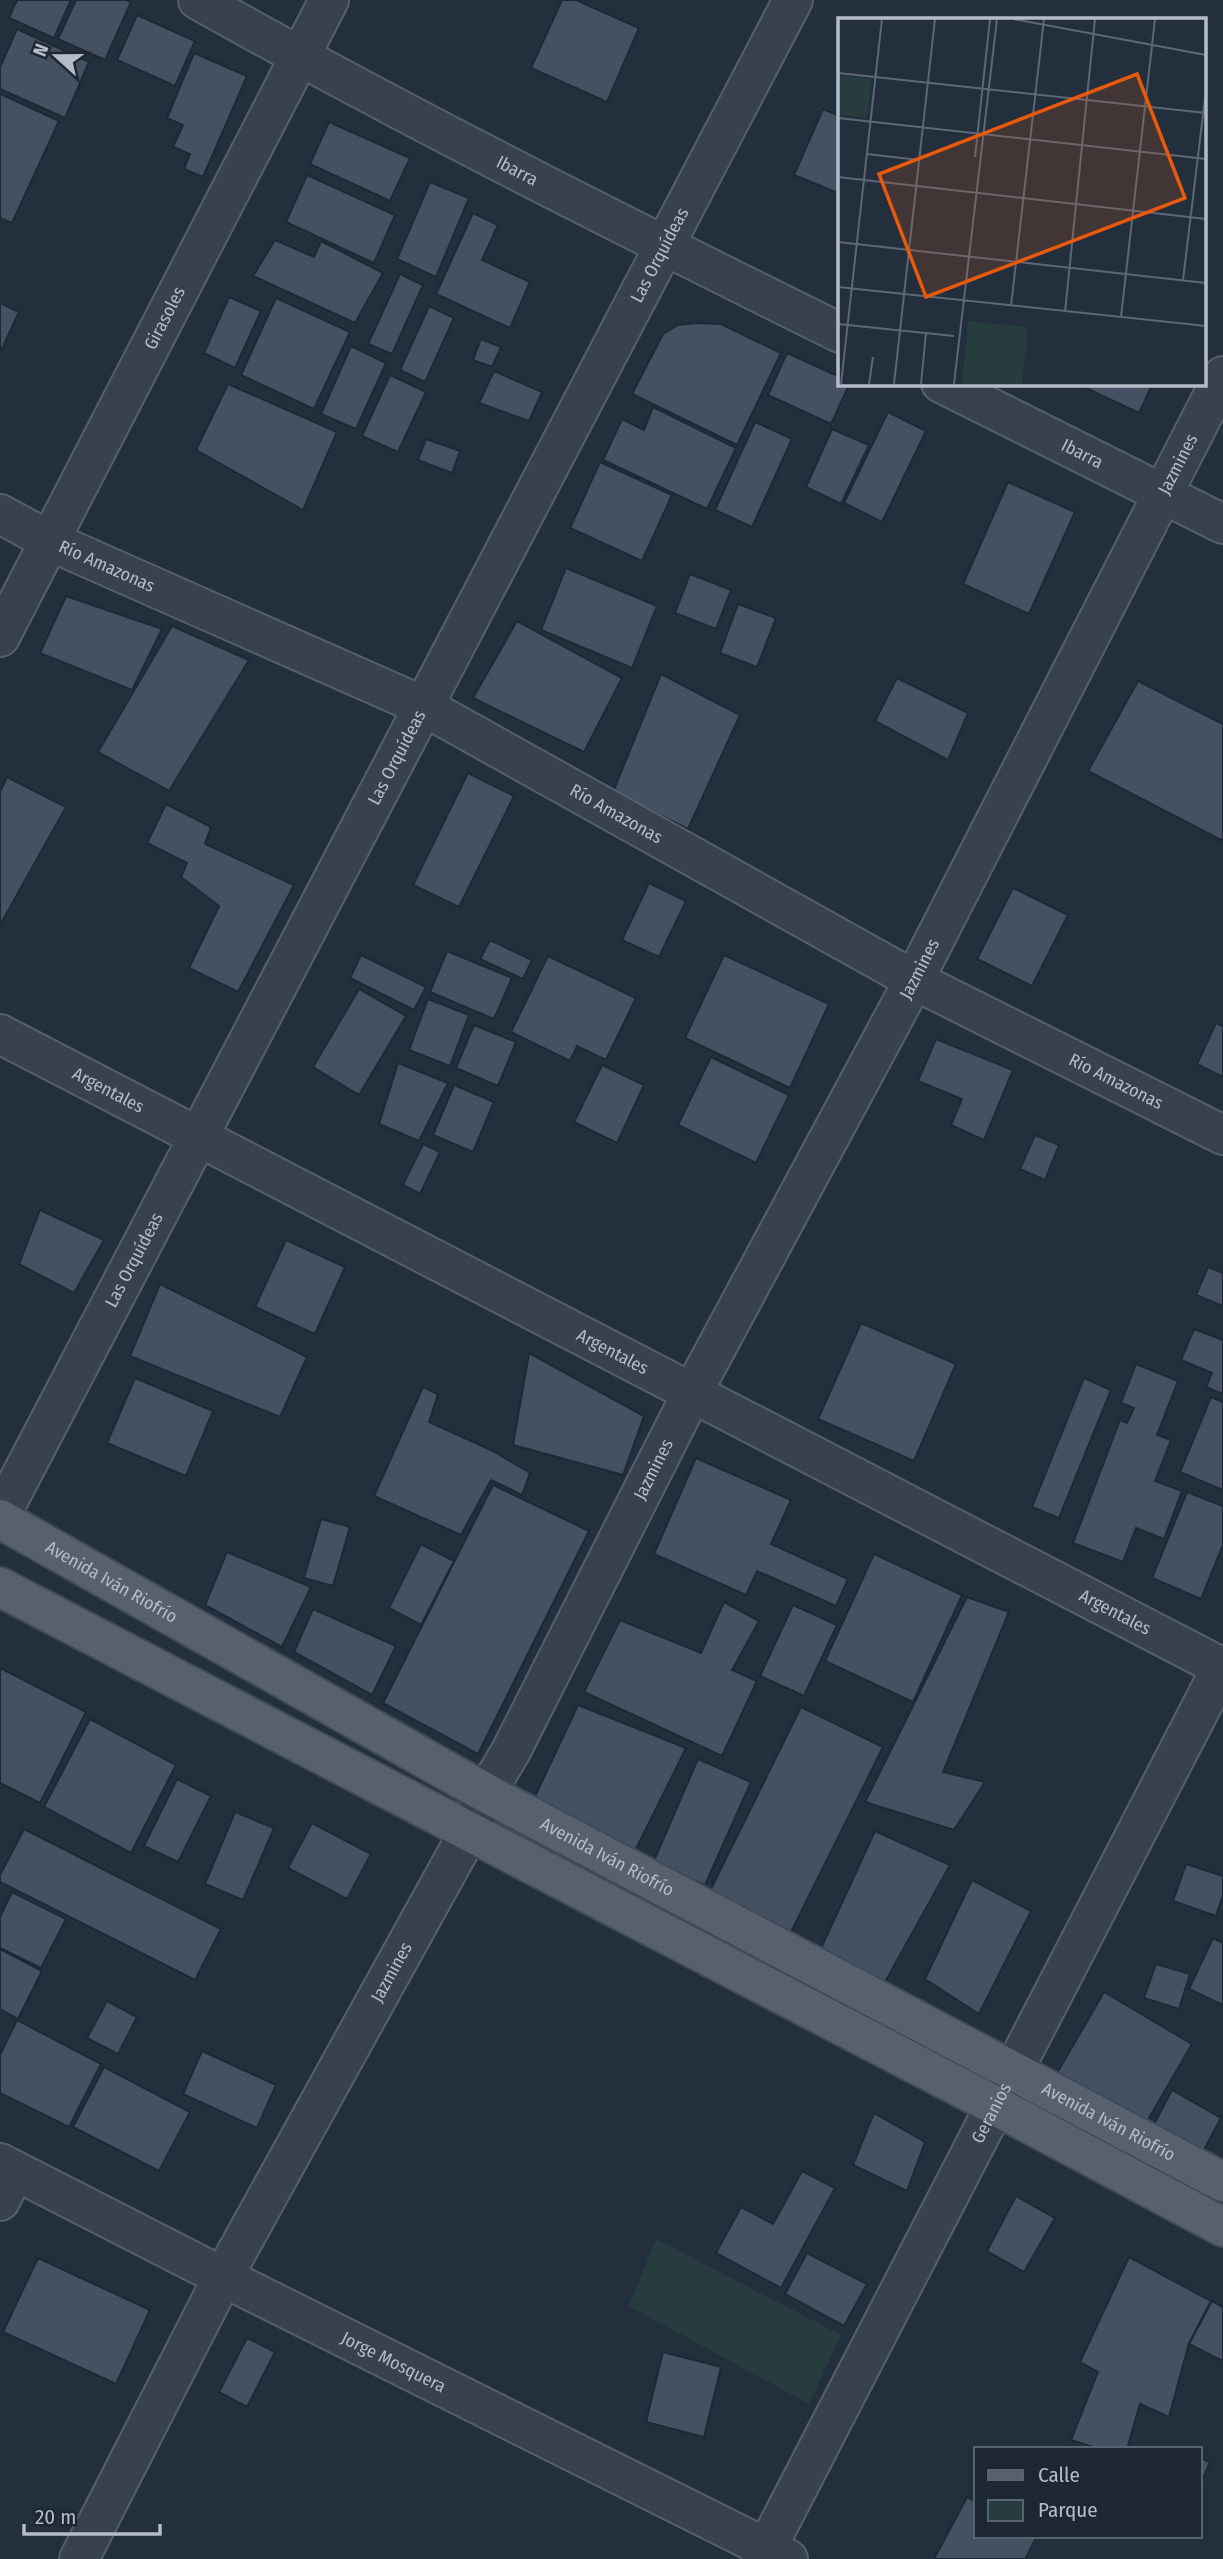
<svg xmlns="http://www.w3.org/2000/svg" width="1223" height="2559" font-family="'Fira Sans Condensed',sans-serif">
<style>
.green{fill:#263c3f}
.building{fill:#455162;stroke:#1f2835;stroke-width:2}
.lines{fill:none;stroke-linecap:round;stroke-linejoin:round}
.minor-casing{stroke:#565f6c;stroke-width:42}
.major-casing{stroke:#414a57;stroke-width:42}
.minor{stroke:#38414e;stroke-width:38}
.major{stroke:#56606e;stroke-width:38}
.labels{text-anchor:middle;stroke-width:6;stroke-linejoin:round;paint-order:stroke}
.street-label{font-size:18px;fill:#b4bcc9;stroke:#1d2633}
.inset-road{fill:none;stroke:#5e6776;stroke-width:2}
.view{fill:#e8590c;fill-opacity:0.15;stroke:#e8590c;stroke-width:3.5}
.inset-edge{fill:none;stroke:#b4bcc9;stroke-width:3.5}
</style>
<rect width="100%" height="100%" fill="#242f3e"/>
<path class="green" d="M656 2239 841 2335 809 2404 629 2306Z"/>
<g class="building">
<path d="M17 0H71L54 38 9 18Z"/>
<path d="M76 0H126L131 2 105 60 58 39Z"/>
<path d="M562 0H576L639 28 607 102 531 68Z"/>
<path d="M137 15 195 41 175 86 117 60Z"/>
<path d="M17 29 89 62 65 118 0 89V67Z"/>
<path d="M194 53 247 76 203 177 184 169 190 154 173 147 183 125 167 118Z"/>
<path d="M0 94 59 121 12 223 0 218Z"/>
<path d="M823 109 840 116V194L794 175Z"/>
<path d="M329 122 410 158 390 201 310 164Z"/>
<path d="M307 175 395 215 374 263 286 222Z"/>
<path d="M430 182 469 198 436 277 397 259Z"/>
<path d="M473 213 498 225 482 260 530 282 510 328 436 294Z"/>
<path d="M275 240 314 257 321 241 383 273 355 323 253 276Z"/>
<path d="M400 274 423 285 392 354 368 344Z"/>
<path d="M229 297 261 311 235 368 204 353Z"/>
<path d="M276 298 350 332 314 409 241 375Z"/>
<path d="M0 303 19 312 0 353Z"/>
<path d="M429 306 454 318 425 382 400 370Z"/>
<path d="M699 323 721 324 781 353 737 445 632 394 663 334 678 325Z"/>
<path d="M481 339 501 347 492 367 473 360Z"/>
<path d="M351 346 386 363 356 429 321 414Z"/>
<path d="M787 353 840 377V383H850L831 424 768 395Z"/>
<path d="M494 371 542 392 529 421 479 403Z"/>
<path d="M390 375 426 392 398 452 362 436Z"/>
<path d="M1075 383H1153L1139 413Z"/>
<path d="M228 384 337 432 303 510 196 450Z"/>
<path d="M653 407 736 448 707 509 603 460 622 419 644 430Z"/>
<path d="M888 412 926 431 882 522 844 503Z"/>
<path d="M755 422 792 439 752 527 715 510Z"/>
<path d="M832 429 869 445 841 504 806 487Z"/>
<path d="M426 439 460 451 452 473 418 460Z"/>
<path d="M600 462 672 495 642 561 570 528Z"/>
<path d="M1008 482 1075 512 1029 614 963 584Z"/>
<path d="M566 568 657 606 632 668 541 630Z"/>
<path d="M690 574 731 590 716 629 675 613Z"/>
<path d="M66 596 162 629 132 690 40 653Z"/>
<path d="M738 604 776 618 757 667 720 653Z"/>
<path d="M517 621 622 678 584 752 473 698Z"/>
<path d="M172 626 249 660 169 791 98 752Z"/>
<path d="M661 674 740 715 688 829 613 792Z"/>
<path d="M897 678 968 713 948 760 875 721Z"/>
<path d="M1138 681 1223 724V841L1088 771Z"/>
<path d="M468 773 514 796 459 907 413 885Z"/>
<path d="M7 777 66 807 0 925V792Z"/>
<path d="M166 804 211 827 205 844 294 885 238 992 189 968 219 906 181 877 187 863 147 843Z"/>
<path d="M649 883 686 901 659 957 622 940Z"/>
<path d="M1013 888 1068 915 1032 986 977 959Z"/>
<path d="M490 940 532 960 523 979 480 959Z"/>
<path d="M447 951 512 978 494 1019 430 992Z"/>
<path d="M361 955 426 987 414 1010 350 978Z"/>
<path d="M724 955 829 1004 790 1088 685 1038Z"/>
<path d="M548 956 636 998 606 1060 577 1046 570 1061 511 1032Z"/>
<path d="M359 989 406 1016 359 1095 313 1067Z"/>
<path d="M428 999 469 1015 450 1066 409 1050Z"/>
<path d="M1216 1023 1223 1026V1077L1197 1064Z"/>
<path d="M474 1025 516 1042 498 1086 456 1068Z"/>
<path d="M936 1039 1013 1070 984 1140 951 1125 962 1099 918 1081Z"/>
<path d="M711 1057 789 1095 756 1163 678 1125Z"/>
<path d="M398 1063 448 1083 419 1141 379 1124Z"/>
<path d="M602 1065 644 1085 617 1143 574 1122Z"/>
<path d="M454 1085 494 1102 473 1152 433 1135Z"/>
<path d="M1035 1135 1059 1145 1045 1180 1020 1169Z"/>
<path d="M423 1144 440 1152 420 1194 403 1185Z"/>
<path d="M40 1210 104 1240 74 1293 19 1264Z"/>
<path d="M286 1240 345 1267 315 1334 255 1307Z"/>
<path d="M1208 1267 1223 1273V1306L1196 1295Z"/>
<path d="M160 1284 307 1357 280 1417 130 1356Z"/>
<path d="M861 1323 956 1364 914 1461 818 1419Z"/>
<path d="M1194 1329 1223 1340V1394L1206 1387 1212 1373 1181 1360Z"/>
<path d="M529 1353 644 1416 623 1475 513 1445Z"/>
<path d="M1136 1364 1178 1381 1157 1435 1171 1440 1155 1481 1182 1491 1164 1539 1136 1528 1123 1562 1073 1543 1120 1420 1127 1423 1134 1408 1121 1403Z"/>
<path d="M135 1378 213 1411 186 1476 107 1443Z"/>
<path d="M1084 1378 1111 1390 1059 1518 1032 1507Z"/>
<path d="M423 1387 438 1394 429 1422 493 1451 530 1473 522 1495 491 1480 461 1535 374 1496Z"/>
<path d="M1211 1397 1223 1402V1490L1180 1472Z"/>
<path d="M696 1458 791 1500 771 1544 848 1579 836 1606 757 1571 746 1595 654 1554Z"/>
<path d="M493 1485 589 1531 478 1754 383 1703Z"/>
<path d="M1187 1492 1223 1506V1545L1201 1599 1152 1578Z"/>
<path d="M321 1519 350 1527 333 1586 304 1578Z"/>
<path d="M421 1544 454 1561 421 1625 389 1608Z"/>
<path d="M227 1552 311 1587 282 1647 205 1605Z"/>
<path d="M874 1554 962 1595 913 1702 825 1661Z"/>
<path d="M967 1597 1009 1612 943 1772 985 1782 954 1830 865 1802Z"/>
<path d="M724 1602 759 1621 732 1670 757 1681 722 1756 584 1692 620 1620 701 1653Z"/>
<path d="M793 1605 837 1625 804 1696 760 1676Z"/>
<path d="M313 1609 396 1646 372 1695 294 1652Z"/>
<path d="M0 1668 86 1712 40 1803 0 1783Z"/>
<path d="M578 1705 686 1748 633 1855 531 1805Z"/>
<path d="M801 1707 883 1747 791 1932 710 1891Z"/>
<path d="M90 1719 176 1765 131 1853 44 1807Z"/>
<path d="M698 1759 751 1782 705 1885 653 1863Z"/>
<path d="M177 1779 211 1796 178 1862 144 1846Z"/>
<path d="M235 1812 274 1828 243 1900 205 1884Z"/>
<path d="M312 1823 371 1854 347 1899 288 1868Z"/>
<path d="M24 1829 221 1929 195 1980 0 1882V1875Z"/>
<path d="M875 1831 950 1865 880 1991 817 1957Z"/>
<path d="M1186 1864 1223 1876V1895L1216 1916 1173 1901Z"/>
<path d="M972 1880 1031 1911 979 2014 925 1979Z"/>
<path d="M12 1892 66 1919 41 1968 0 1948V1917Z"/>
<path d="M1213 1938 1223 1943V2005L1189 1989Z"/>
<path d="M0 1949 42 1971 18 2019 0 2009Z"/>
<path d="M1156 1964 1190 1974 1179 2009 1144 1998Z"/>
<path d="M1104 1992 1192 2044 1145 2125 1057 2073Z"/>
<path d="M107 2001 137 2017 118 2054 87 2038Z"/>
<path d="M17 2020 101 2064 69 2127 0 2093V2055Z"/>
<path d="M202 2051 276 2085 257 2128 183 2094Z"/>
<path d="M104 2067 190 2112 159 2171 73 2127Z"/>
<path d="M1172 2090 1221 2118 1200 2157 1151 2130Z"/>
<path d="M874 2113 925 2142 907 2191 853 2165Z"/>
<path d="M802 2171 835 2188 781 2288 716 2253 741 2207 773 2224Z"/>
<path d="M1016 2196 1055 2218 1024 2272 987 2251Z"/>
<path d="M807 2253 867 2284 844 2326 785 2294Z"/>
<path d="M1129 2257 1211 2301 1189 2343 1169 2417 1140 2404 1127 2449H1099L1071 2440 1098 2372 1080 2362Z"/>
<path d="M38 2258 150 2310 116 2384 3 2332Z"/>
<path d="M1212 2301 1223 2307V2361L1189 2344Z"/>
<path d="M247 2338 275 2352 247 2407 219 2392Z"/>
<path d="M663 2352 721 2367 704 2437 646 2422Z"/>
<path d="M1200 2458 1210 2462 1200 2486Z"/>
<path d="M967 2497 976 2502V2536H1037L1025 2559H934Z"/>
</g>
<g class="lines">
<defs>
<g id="minor">
<path id="s1" d="M198 0C408 118 624 226 840 333"/>
<path id="s2" d="M941 383 1223 524"/>
<path id="s3" d="M0 514 50 541 423 706 914 980 1223 1135"/>
<path id="s4" d="M0 637 329 0"/>
<path id="s5" d="M0 1034 1223 1668"/>
<path id="s6" d="M0 1516 793 0"/>
<path id="s7" d="M0 2163 223 2277 788 2559"/>
<path d="M0 2201 15 2171"/>
<path id="s8" d="M79 2559 223 2277 469 1832 486 1793 511 1751 692 1393 914 980 1223 376"/>
<path id="s9" d="M761 2559 1223 1665"/>
</g>
<g id="major">
<path id="s10" d="M0 1519 486 1793 1223 2182"/>
<path d="M0 1587 996 2106 1223 2227"/>
</g>
</defs>
<use href="#minor" class="minor-casing"/>
<use href="#major" class="major-casing"/>
<use href="#minor" class="minor"/>
<use href="#major" class="major"/>
</g>
<g class="labels">
<g class="street-label">
<text dy="6" stroke="none"><textPath href="#s1" startOffset="362">Ibarra</textPath></text>
<text dy="6" stroke="none"><textPath href="#s6" startOffset="1423">Las Orquídeas</textPath></text>
<text dy="6" stroke="none"><textPath href="#s4" startOffset="359">Girasoles</textPath></text>
<text dy="6" stroke="none"><textPath href="#s2" startOffset="158">Ibarra</textPath></text>
<text dy="6" stroke="none"><textPath href="#s8" startOffset="2366">Jazmines</textPath></text>
<text dy="6" stroke="none"><textPath href="#s3" startOffset="119">Río Amazonas</textPath></text>
<text dy="6" stroke="none"><textPath href="#s6" startOffset="856">Las Orquídeas</textPath></text>
<text dy="6" stroke="none"><textPath href="#s3" startOffset="686">Río Amazonas</textPath></text>
<text dy="6" stroke="none"><textPath href="#s8" startOffset="1799">Jazmines</textPath></text>
<text dy="6" stroke="none"><textPath href="#s3" startOffset="1253">Río Amazonas</textPath></text>
<text dy="6" stroke="none"><textPath href="#s5" startOffset="122">Argentales</textPath></text>
<text dy="6" stroke="none"><textPath href="#s6" startOffset="289">Las Orquídeas</textPath></text>
<text dy="6" stroke="none"><textPath href="#s5" startOffset="690">Argentales</textPath></text>
<text dy="6" stroke="none"><textPath href="#s8" startOffset="1232">Jazmines</textPath></text>
<text dy="6" stroke="none"><textPath href="#s10" startOffset="128">Avenida Iván Riofrío</textPath></text>
<text dy="6" stroke="none"><textPath href="#s5" startOffset="1256">Argentales</textPath></text>
<text dy="6" stroke="none"><textPath href="#s10" startOffset="695">Avenida Iván Riofrío</textPath></text>
<text dy="6" stroke="none"><textPath href="#s8" startOffset="665">Jazmines</textPath></text>
<text dy="6" stroke="none"><textPath href="#s9" startOffset="502">Geranios</textPath></text>
<text dy="6" stroke="none"><textPath href="#s10" startOffset="1262">Avenida Iván Riofrío</textPath></text>
<text dy="6" stroke="none"><textPath href="#s7" startOffset="441">Jorge Mosquera</textPath></text>
</g>
</g>
<g transform="translate(838 18)">
<rect width="368" height="368" fill="#242f3e"/>
<path d="M0 57 34 61 29 99 0 97ZM130 303 190 309 184 366H124Z" fill="#263c3f"/>
<path class="inset-road" d="M175 1 368 37M0 55 368 95M0 100 368 141M29 136 81 142M137 139 152 1M0 159 368 201M0 224 368 265M345 262 368 72M0 269 368 308M173 288 206 1M227 294 257 1M283 299 317 1M0 306 116 318M3 366 44 1M31 366 35 339M56 366 97 1M83 366 88 315M116 366 159 1"/>
<path class="view" d="M299 56 347 180 88 279 41 156Z"/>
<rect width="368" height="368" class="inset-edge"/>
</g>
<rect x="974" y="2447" width="228" height="91" fill="#1d2633" stroke="#59626f" stroke-width="2"/>
<rect x="988" y="2470" width="35" height="10" fill="#56606e" stroke="#59626f" stroke-width="2"/>
<text x="1038" y="2482" font-size="21" fill="#b4bcc9">Calle</text>
<rect x="988" y="2500" width="35" height="21" fill="#263c3f" stroke="#59626f" stroke-width="2"/>
<text x="1038" y="2517" font-size="21" fill="#b4bcc9">Parque</text>
<g transform="translate(56 56) rotate(291)" stroke="#1d2633" stroke-width="5" paint-order="stroke">
<path d="M0-5L12 26L0 18L-12 26Z" fill="#b4bcc9"/>
<text y="-10" font-size="19" font-weight="bold" text-anchor="middle" fill="#b4bcc9">N</text>
</g>
<path d="M24 2524v10h136v-10" fill="none" stroke="#b4bcc9" stroke-width="3.5"/>
<text x="35" y="2524" font-size="21" fill="#b4bcc9" stroke="#1d2633" stroke-width="5" paint-order="stroke">20 m</text>
</svg>
